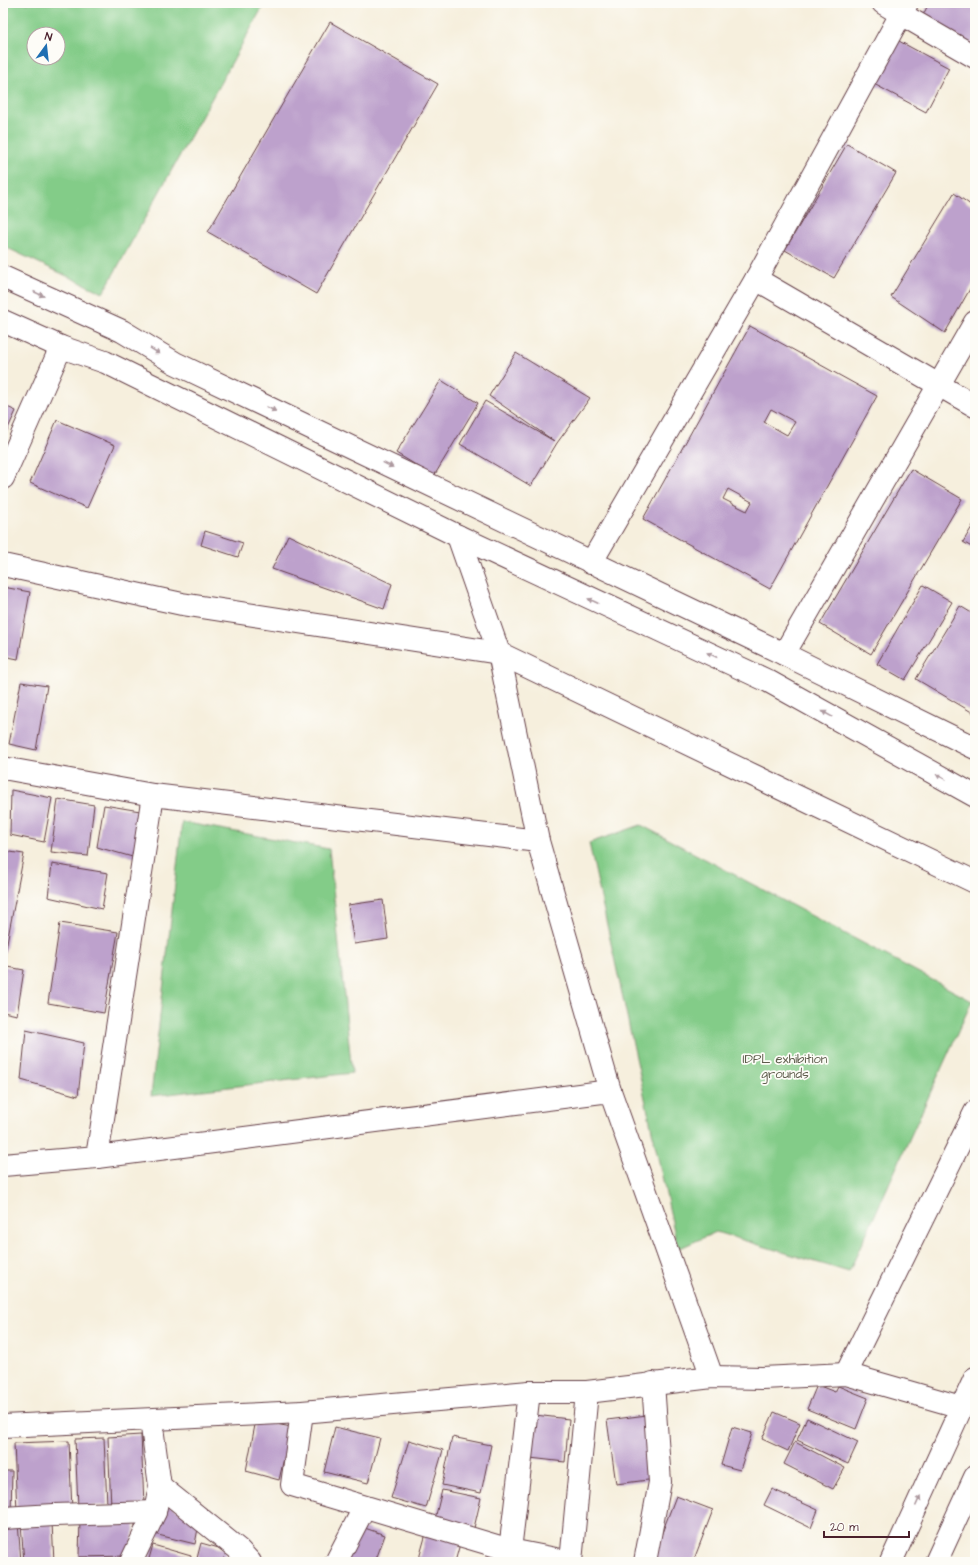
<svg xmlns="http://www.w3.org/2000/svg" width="978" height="1565" font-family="'Architects Daughter',sans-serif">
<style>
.green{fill:#83cc88;stroke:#66765a;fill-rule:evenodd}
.building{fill:#bda1cc;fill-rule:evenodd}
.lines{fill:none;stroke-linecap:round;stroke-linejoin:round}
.street-casing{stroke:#643e46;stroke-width:24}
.secondary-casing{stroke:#643e46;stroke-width:24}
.primary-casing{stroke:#643e46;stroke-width:24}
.street{stroke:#fff;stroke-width:22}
.secondary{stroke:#fff;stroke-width:22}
.primary{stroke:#fff;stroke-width:22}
.oneway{fill:#ae9aa0}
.labels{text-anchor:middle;stroke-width:3.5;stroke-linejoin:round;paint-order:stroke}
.park-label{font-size:13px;fill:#5e5c4c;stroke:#fdfcf7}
</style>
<rect width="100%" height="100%" fill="#fdfcf7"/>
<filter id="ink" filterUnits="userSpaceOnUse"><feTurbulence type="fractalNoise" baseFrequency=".025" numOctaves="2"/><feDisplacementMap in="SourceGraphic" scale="8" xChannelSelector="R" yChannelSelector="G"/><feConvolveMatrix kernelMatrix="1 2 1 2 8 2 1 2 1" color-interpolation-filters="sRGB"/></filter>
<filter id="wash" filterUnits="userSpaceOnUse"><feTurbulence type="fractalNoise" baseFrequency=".012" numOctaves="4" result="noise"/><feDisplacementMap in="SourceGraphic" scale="16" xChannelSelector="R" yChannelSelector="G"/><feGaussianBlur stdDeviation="0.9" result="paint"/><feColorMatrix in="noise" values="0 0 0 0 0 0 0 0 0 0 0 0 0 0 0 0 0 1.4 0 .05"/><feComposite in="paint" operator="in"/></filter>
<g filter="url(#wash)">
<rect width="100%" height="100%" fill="#f6efdd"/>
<g class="green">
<path d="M3 3H265L103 293 3 246ZM34 34H58V58H34Z"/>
<path d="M182 822 329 849 352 1073 151 1096Z"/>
<path d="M641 825 972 1001 849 1272 716 1232 678 1249 589 843Z"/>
</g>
<g id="blocks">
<g class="building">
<path d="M929 3H975V37L971 44 922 17Z"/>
<path d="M330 22 438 84 316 294 208 232Z"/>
<path d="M897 40 949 68 926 112 874 84Z"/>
<path d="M847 144 896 173 834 278 785 250Z"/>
<path d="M954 193 975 208V280L945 333 891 297Z"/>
<path d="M750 326 877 396 770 589 643 519ZM771 409 795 422 787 435 764 422ZM728 489 752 502 747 511 723 499Z"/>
<path d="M516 353 590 398 557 443 531 486 460 444 485 401 554 441 489 396Z"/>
<path d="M441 380 478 403 434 476 396 453Z"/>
<path d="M3 405 16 411 3 439Z"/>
<path d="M57 420 115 445 87 508 30 483Z"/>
<path d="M911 469 962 499 871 654 820 624Z"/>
<path d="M975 522V549L963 542Z"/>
<path d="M205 531 243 543 238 557 201 545Z"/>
<path d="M288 535 392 584 384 609 272 569Z"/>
<path d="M923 585 952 602 905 680 877 664Z"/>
<path d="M3 587 30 592 18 659 3 656Z"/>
<path d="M960 606 975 615V714L916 679Z"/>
<path d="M21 682 47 686 36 750 9 744Z"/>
<path d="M11 790 52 798 44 842 10 835Z"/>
<path d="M58 799 94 805 88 856 51 852Z"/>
<path d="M104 805 146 812 136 858 97 847Z"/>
<path d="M3 851 24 854 4 958 3 957Z"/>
<path d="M52 864 108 873 102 909 48 897Z"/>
<path d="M383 900 388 939 354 944 348 905Z"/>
<path d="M60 923 118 932 104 1013 48 1003Z"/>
<path d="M3 966 24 970 17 1015 3 1012Z"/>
<path d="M26 1030 84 1043 78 1096 21 1080Z"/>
<path d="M817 1385 835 1392 838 1386 868 1398 856 1429 807 1409Z"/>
<path d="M774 1412 800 1423 788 1451 762 1439Z"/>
<path d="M535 1415 569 1419 565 1462 530 1458Z"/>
<path d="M647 1415 656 1479 616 1484 607 1420Z"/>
<path d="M807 1418 858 1442 848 1464 797 1440Z"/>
<path d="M256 1420 291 1427 279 1480 246 1471Z"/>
<path d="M335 1427 380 1438 368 1483 324 1472Z"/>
<path d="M732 1427 752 1433 740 1470 721 1465Z"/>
<path d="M141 1435 144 1505 111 1507 108 1437Z"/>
<path d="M452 1437 491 1445 481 1493 442 1485Z"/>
<path d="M104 1438 107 1505 78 1507 75 1439Z"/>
<path d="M409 1440 443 1450 426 1508 391 1498Z"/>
<path d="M69 1441 72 1510 17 1512 14 1443Z"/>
<path d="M795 1442 845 1468 833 1489 784 1464Z"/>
<path d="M3 1471H12L11 1513H3Z"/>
<path d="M772 1489 818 1510 811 1528 764 1505Z"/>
<path d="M442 1490 481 1498 474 1528 435 1519Z"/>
<path d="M676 1496 713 1510 693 1562H651Z"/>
<path d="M163 1501 199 1523 195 1544 154 1534Z"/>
<path d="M80 1519 136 1520 129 1556 79 1557Z"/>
<path d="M18 1522 21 1562H3V1523Z"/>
<path d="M52 1523 54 1562H24L21 1525Z"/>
<path d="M356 1525 385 1535 375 1562H342Z"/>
<path d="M427 1530 461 1540 455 1562H418Z"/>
<path d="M201 1543 226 1550 223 1562H196Z"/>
<path d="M153 1545 191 1556 190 1562H148Z"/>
</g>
</g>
</g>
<g filter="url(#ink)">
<use href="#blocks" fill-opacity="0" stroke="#643e46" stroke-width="1"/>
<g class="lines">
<defs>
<g id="street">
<path d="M883 3 901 14 907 3"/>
<path d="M756 279 975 406"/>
<path d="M3 478 61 347"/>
<path d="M458 536 499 653 538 841 610 1091 712 1377"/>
<path d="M591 563 756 279 901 14 975 57"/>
<path d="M3 565 182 604 499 653 975 882"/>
<path d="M784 654 975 322"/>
<path d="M3 768 153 795 538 841"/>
<path d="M97 1157 153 795"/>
<path d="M3 1165 97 1157 610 1091"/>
<path d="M846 1374 975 1112"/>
<path d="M302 1412 292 1485 510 1550 571 1562"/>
<path d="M3 1426 302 1412 529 1392H587L712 1377 762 1378 846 1374 961 1407"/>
<path d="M160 1486 238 1549 250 1562"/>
<path d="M3 1518 54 1515 155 1512"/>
<path d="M131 1562 155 1512 160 1486 151 1420"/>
<path d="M336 1562 364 1508"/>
<path d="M507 1562 510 1550 529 1392"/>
<path d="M571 1562 587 1392"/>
<path d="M645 1562 660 1482 653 1383"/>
</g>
<g id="secondary">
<path d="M3 277 122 331 175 363 784 654 975 748"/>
<path d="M3 321 61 347 105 362 458 536 768 681 975 796"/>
</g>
<g id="primary">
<path d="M891 1562 975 1378"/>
<path d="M936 1562 975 1477"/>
</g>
</defs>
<use href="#street" class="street-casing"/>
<use href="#secondary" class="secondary-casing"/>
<use href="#primary" class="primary-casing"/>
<use href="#street" class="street"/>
<use href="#secondary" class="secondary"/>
<use href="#primary" class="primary"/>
</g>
<defs><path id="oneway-solid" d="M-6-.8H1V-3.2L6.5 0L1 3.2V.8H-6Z"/></defs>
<g class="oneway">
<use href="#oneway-solid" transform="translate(39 294) rotate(24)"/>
<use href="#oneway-solid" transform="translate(155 351) rotate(31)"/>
<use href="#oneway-solid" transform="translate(271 409) rotate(26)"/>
<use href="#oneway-solid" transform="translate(388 465) rotate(26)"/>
<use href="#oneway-solid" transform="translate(593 601) rotate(-155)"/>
<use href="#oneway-solid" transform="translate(712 655) rotate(-155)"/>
<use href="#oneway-solid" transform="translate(827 714) rotate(-151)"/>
<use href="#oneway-solid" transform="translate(941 777) rotate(-151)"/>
<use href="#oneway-solid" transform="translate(918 1501) rotate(-66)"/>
</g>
</g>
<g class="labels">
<g class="park-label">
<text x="785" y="1063">IDPL exhibition<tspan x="785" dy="15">grounds</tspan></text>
</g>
</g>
<rect width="978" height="1565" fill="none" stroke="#fdfcf7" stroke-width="16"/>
<g transform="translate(46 46) rotate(15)"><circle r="19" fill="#fdfcf7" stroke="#b5a4a5"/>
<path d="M0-3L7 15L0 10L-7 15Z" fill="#1f6fb2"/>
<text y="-6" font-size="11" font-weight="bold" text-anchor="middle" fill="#4a1f2b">N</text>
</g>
<path d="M824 1531v6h85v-6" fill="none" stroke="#4a1f2b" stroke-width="2"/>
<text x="830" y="1531" font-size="12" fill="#4a1f2b" stroke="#fdfcf7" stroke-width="3" paint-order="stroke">20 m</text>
</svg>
